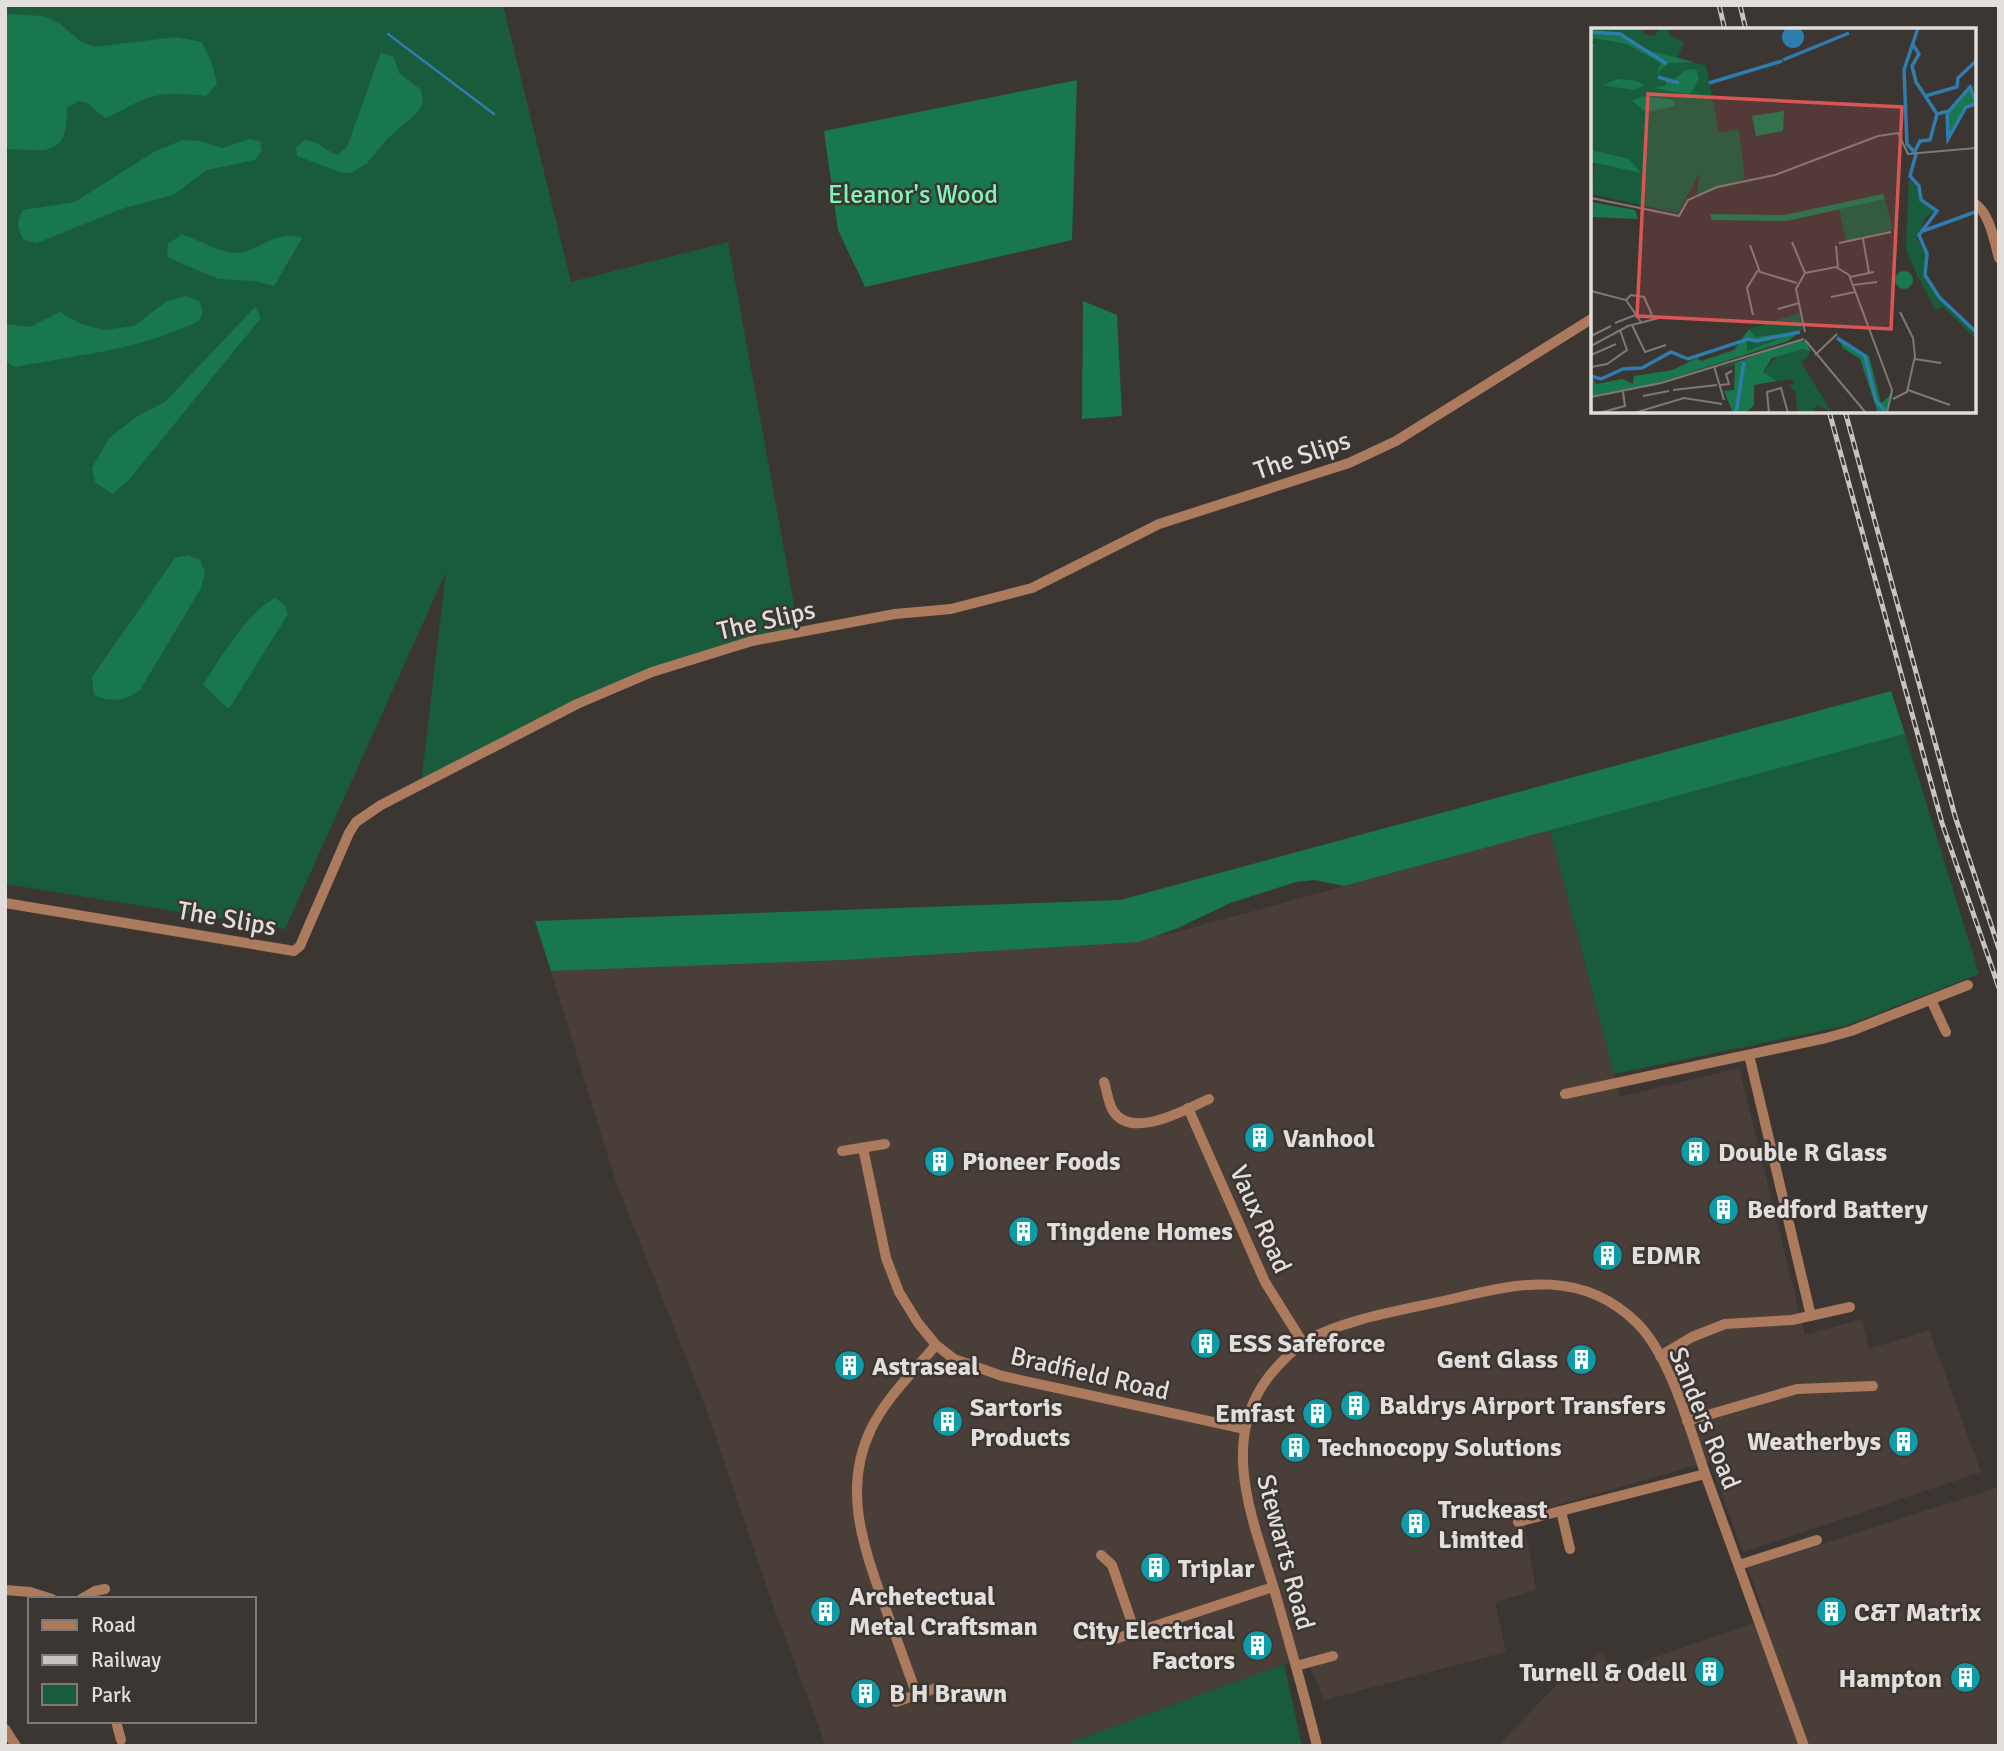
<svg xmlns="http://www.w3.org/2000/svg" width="2004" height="1751" font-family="Signika,sans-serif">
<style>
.built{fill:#4a3e39}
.green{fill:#185c3c}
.forest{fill:#18774c}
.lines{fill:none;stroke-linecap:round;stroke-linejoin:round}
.stream{stroke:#2f7caf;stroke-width:2.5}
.minor{stroke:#ac7a5d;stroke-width:10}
.rail-casing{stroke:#c8c4c2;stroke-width:5}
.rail{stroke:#3c3633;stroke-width:2.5;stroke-dasharray:8;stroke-linecap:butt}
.labels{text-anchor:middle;stroke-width:5;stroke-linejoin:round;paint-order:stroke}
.park-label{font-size:26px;fill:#81f5b7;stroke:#3c3633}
.street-label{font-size:26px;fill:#e2dedc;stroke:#3c3633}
.poi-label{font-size:26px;font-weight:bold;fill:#e2dedc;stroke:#3c3633;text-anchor:start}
.inset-river{fill:none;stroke:#2f7caf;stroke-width:3.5}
.inset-road{fill:none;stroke:#7e7977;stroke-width:2}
.view{fill:#d95655;fill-opacity:0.15;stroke:#d95655;stroke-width:3.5}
.inset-edge{fill:none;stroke:#e2dedc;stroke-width:3.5}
</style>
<rect width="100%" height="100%" fill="#3c3633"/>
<g class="built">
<path d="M1550 830 1620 1097 1739 1068 1805 1335 1862 1319 1869 1349 1929 1330 1981 1472 1743 1552 1710 1461 1523 1515 1536 1590 1495 1602 1506 1652 1324 1700 1306 1657 1061 1746H826L774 1608 707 1411 615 1179 551 971 1119 943 1173 933Z"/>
<path d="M1999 1487V1746H1498L1565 1676 1602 1652 1612 1672 1766 1619 1748 1568Z"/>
</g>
<g class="green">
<path d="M5 5H503L571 282 728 242 799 632 652 672 421 784 446 572 285 929 5 884Z"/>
<path d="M1905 734 1979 974 1845 1026 1614 1074 1550 830Z"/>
<path d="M1284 1664 1302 1746H1061Z"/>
</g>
<g class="forest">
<path d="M5 14 43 16 60 24 80 41 95 47 176 37 202 42 212 64 217 84 206 96C184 94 161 91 140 101 127 106 118 114 105 118L87 103 78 101 67 108C67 159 46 150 5 149Z"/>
<path d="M381 52 394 57 399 73 421 90 423 103 416 114 388 138 367 163 351 173 340 172 297 156 296 147 305 140C318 141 325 150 337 155L347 147Z"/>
<path d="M1077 80 1072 240 865 287 838 230 824 131Z"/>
<path d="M249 139 260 141 262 151 255 160 207 170 173 195 124 208 37 243 24 240C17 228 16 222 23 210L75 202 155 151 183 140 199 141 223 148Z"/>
<path d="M182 234C198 240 217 251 234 253 255 255 276 228 302 238L274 286 255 281 218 279 167 257 168 244Z"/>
<path d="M186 296 199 301 203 312 199 321C139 350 79 355 14 367L5 360V324L29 327 60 312 81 324 104 330 134 326 167 301Z"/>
<path d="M1083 301 1117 315 1122 416 1082 419Z"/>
<path d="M255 307 261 318 127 482 112 494 95 482 92 468 109 438 139 415 165 402Z"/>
<path d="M188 555 200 560 205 572 201 588 140 690C125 701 111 703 94 695L92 677 175 558Z"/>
<path d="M275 598 285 605 288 614 229 709 203 685C220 658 247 613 275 598Z"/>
<path d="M1891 691 1905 734 1344 886 1315 880 1296 882 1230 903 1178 928 1139 942 843 960 551 971 535 921 1120 900Z"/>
</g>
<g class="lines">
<path class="stream" d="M388 34 494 114"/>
<g class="minor">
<path d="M1974 203C1990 213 1994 241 1999 258"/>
<path d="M5 903 294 951 300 946 349 833 356 822 381 805 577 704 652 672 752 641 895 614 951 609 1032 588 1159 524 1349 463 1396 441 1593 318"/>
<path d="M1931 1000 1946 1032"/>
<path d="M1749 1055 1811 1316"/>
<path d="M1104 1082C1107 1091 1108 1101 1112 1109 1130 1142 1186 1109 1209 1099"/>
<path d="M1565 1094 1826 1038 1851 1031 1968 985"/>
<path d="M1188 1108 1265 1282 1303 1343"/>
<path d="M863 1148 886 1258 899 1292 918 1323 936 1345 954 1359 1002 1376 1245 1429"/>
<path d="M842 1151 885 1144"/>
<path d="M1660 1356 1692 1337 1725 1324 1792 1320 1850 1307"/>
<path d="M1687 1421 1797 1389 1873 1386"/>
<path d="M1561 1511 1570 1549"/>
<path d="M1518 1522 1705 1474"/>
<path d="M1101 1555 1112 1565 1135 1632"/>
<path d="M1739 1565 1817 1540"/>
<path d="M5 1590 30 1592 52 1599"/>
<path d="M81 1599 95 1591 105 1589"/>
<path d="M1109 1641 1273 1587"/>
<path d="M1296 1666 1333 1656"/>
<path d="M917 1695C905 1663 894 1631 882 1599 862 1542 843 1487 871 1429 886 1398 914 1371 936 1345"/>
<path d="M896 1702 936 1688"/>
<path d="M116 1721 121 1740"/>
<path d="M5 1729 16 1746"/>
<path d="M1317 1746C1304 1693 1289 1641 1274 1589 1253 1520 1218 1440 1270 1375 1280 1363 1292 1350 1306 1341 1345 1318 1411 1309 1456 1298 1522 1282 1583 1270 1637 1323 1671 1357 1690 1430 1706 1476 1738 1566 1771 1656 1804 1746"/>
</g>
<defs>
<g id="rail">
<path d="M1719 5 1725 30"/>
<path d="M1740 5 1746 30"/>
<path d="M1829 411 1942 823 1999 988"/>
<path d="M1845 411 1955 816 1999 949"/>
</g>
</defs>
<use href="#rail" class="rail-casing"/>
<use href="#rail" class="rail"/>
</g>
<defs>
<symbol id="building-disc" viewBox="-11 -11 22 22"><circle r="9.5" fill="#0f9aa8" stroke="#3c3633"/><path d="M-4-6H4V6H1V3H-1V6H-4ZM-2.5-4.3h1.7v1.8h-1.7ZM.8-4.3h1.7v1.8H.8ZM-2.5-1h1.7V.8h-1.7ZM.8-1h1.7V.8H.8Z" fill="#fff"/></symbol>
</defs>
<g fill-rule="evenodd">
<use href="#building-disc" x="1242" y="1120" width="35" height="35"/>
<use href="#building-disc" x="1678" y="1134" width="35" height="35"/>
<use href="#building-disc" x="922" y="1144" width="35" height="35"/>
<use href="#building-disc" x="1706" y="1192" width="35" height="35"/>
<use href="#building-disc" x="1006" y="1214" width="35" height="35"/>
<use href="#building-disc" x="1590" y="1238" width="35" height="35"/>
<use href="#building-disc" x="1188" y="1326" width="35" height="35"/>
<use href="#building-disc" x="1564" y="1342" width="35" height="35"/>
<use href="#building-disc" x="832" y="1348" width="35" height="35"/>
<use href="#building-disc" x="1338" y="1388" width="35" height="35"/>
<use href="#building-disc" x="1300" y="1396" width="35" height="35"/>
<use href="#building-disc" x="930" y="1404" width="35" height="35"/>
<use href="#building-disc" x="1886" y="1424" width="35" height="35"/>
<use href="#building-disc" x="1278" y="1430" width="35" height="35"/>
<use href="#building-disc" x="1398" y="1506" width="35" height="35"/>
<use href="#building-disc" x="1138" y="1550" width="35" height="35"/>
<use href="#building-disc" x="808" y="1594" width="35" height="35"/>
<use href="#building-disc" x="1814" y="1594" width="35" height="35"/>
<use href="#building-disc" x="1240" y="1628" width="35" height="35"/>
<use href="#building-disc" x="1692" y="1654" width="35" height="35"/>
<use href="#building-disc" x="1948" y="1660" width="35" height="35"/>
<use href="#building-disc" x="848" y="1676" width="35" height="35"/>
</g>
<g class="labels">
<g class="park-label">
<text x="913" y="203">Eleanor's Wood</text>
</g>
<g class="street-label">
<text transform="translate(1302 455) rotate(-19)" y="9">The Slips</text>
<text transform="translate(766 620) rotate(-13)" y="9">The Slips</text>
<text transform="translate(227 918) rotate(10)" y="9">The Slips</text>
<text transform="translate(1261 1219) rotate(66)" y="9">Vaux Road</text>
<text transform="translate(1090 1373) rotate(13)" y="9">Bradfield Road</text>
<text transform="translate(1705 1418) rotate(68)" y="9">Sanders Road</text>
<text transform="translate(1286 1552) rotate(75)" y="9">Stewarts Road</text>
</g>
<g class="poi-label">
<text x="1283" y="1147">Vanhool</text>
<text x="1718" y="1161">Double R Glass</text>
<text x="962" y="1170">Pioneer Foods</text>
<text x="1747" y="1218">Bedford Battery</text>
<text x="1047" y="1240">Tingdene Homes</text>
<text x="1631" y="1264">EDMR</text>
<text x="1228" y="1352">ESS Safeforce</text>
<text x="1558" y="1368" text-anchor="end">Gent Glass</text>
<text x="872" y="1375">Astraseal</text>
<text x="1379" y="1414">Baldrys Airport Transfers</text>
<text x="970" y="1416">Sartoris<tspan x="970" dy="30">Products</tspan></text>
<text x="1295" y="1422" text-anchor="end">Emfast</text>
<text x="1881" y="1450" text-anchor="end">Weatherbys</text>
<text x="1318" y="1456">Technocopy Solutions</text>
<text x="1438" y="1518">Truckeast<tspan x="1438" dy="30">Limited</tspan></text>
<text x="1178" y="1577">Triplar</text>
<text x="849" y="1605">Archetectual<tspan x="849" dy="30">Metal Craftsman</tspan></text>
<text x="1854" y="1621">C&amp;T Matrix</text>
<text x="1235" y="1639" text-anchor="end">City Electrical<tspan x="1235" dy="30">Factors</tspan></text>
<text x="1687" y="1681" text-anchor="end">Turnell &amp; Odell</text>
<text x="1942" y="1687" text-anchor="end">Hampton</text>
<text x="889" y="1702">B H Brawn</text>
</g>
</g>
<g transform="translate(1591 28)">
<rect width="385" height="385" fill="#3c3633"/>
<path d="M0 0H52V6L64 8 69 0H77L78 7 93 14 86 32 115 37 128 105 148 101 154 151 106 168 109 144 87 185 0 166 4 135 0 134ZM318 151 327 161 328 172 346 183 335 189 326 210 335 228 333 246 348 269 385 304V311L352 279 344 281 326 247 315 221ZM294 171 302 202 255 213 248 181ZM209 285 211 302 203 303V307L156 324V311L166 314 196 308V304L164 309 158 301ZM215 321 219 326 210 334 241 385 227 377 223 380 226 385H206L205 364 198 357 203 356 202 351 186 353 172 344 188 326Z" fill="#185c3c"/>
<path d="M0 4 31 5 55 22 103 34 77 35 65 47 70 35 35 16 3 10 0 14 5 18 0 19ZM105 41 108 50 99 67 62 60 75 57 74 51 81 53 95 42ZM27 51 45 53 54 57 43 62 11 57ZM385 56 381 63 385 76 375 79 356 111V84ZM52 68 83 72 84 78 55 84 41 73ZM193 83 192 103 165 108 161 88ZM0 122 38 131 50 145 0 134ZM292 166 294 171 196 193 121 192 119 186 193 187ZM0 174 44 182 47 191 0 189ZM304 252a9 9 0 1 1 18 0a9 9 0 1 1-18 0ZM158 301 164 309 200 304 172 313 156 312V323L211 302 197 313 63 356 0 368V346L5 356 31 351 42 356 43 348 82 342 106 330 110 333 143 322ZM246 308 278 328 290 375 302 365 296 385H283L286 382 269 331 252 320ZM206 312 215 314 220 324 212 321 181 330 172 344 186 353 163 357V377L155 385H142L133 363 143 362 144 336 127 341Z" fill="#18774c"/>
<path d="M191 9a11 11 0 1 1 22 0a11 11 0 1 1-22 0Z" fill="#2f7caf"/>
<path class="inset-river" d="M327 0 313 42 316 116 325 126 319 148 328 158 330 172 346 183 328 207 336 226 334 247 348 269 385 304M0 4 29 6 76 36M321 15 328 26 321 38 325 54 346 86 339 112 329 113 324 123M192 32 258 5M67 49 88 55M118 55 191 33M334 68 366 59 367 50 385 33M356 84 357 111 375 79 385 76M346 86 358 83 379 59 385 74M332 203 384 184M246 310 274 328 285 373 294 383M0 348 10 351 32 341 51 340 80 324 97 331 157 311 165 313 209 304M145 385 153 334"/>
<path class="inset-road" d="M0 170 88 188 97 172 126 159 184 147 287 108 307 105 317 126 385 120M272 211 278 245M201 214 214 245M248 215 300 204M159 217 169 244 206 255M245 218 247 239M214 245 245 239 258 247 301 362 296 385M214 245 205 261 214 304M259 249 283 244M262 257 286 254M0 263 35 272 50 294M240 269 264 264M35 272 40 267 53 269 61 287M187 281 208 275M162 287 156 260 167 242M24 295 47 286M41 297 54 324 75 317M0 308 20 298M214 312 275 385M0 318 37 298 68 290M0 327 25 316M224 327 246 306M324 331 350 335M123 338 133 372M0 339 16 336 36 322 29 302M129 357 138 356 135 346 141 343M82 362 126 357M317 362 359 377M52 368 78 363M0 369 70 355 213 311M302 371 316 364 324 328 322 310 309 284M8 385 34 378 32 364M43 385 93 370 131 376M178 385 176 364 190 360 197 385"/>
<path class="view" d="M57 66 311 79 300 301 46 288Z"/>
<rect width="385" height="385" class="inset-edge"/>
</g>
<rect width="2004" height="1751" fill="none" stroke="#e2dedc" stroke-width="14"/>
<rect x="28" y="1597" width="228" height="126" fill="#3c3633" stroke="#7e7977" stroke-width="2"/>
<rect x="42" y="1620" width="35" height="10" fill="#ac7a5d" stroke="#7e7977" stroke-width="2"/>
<text x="91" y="1632" font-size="21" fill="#e2dedc">Road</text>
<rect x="42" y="1655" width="35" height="10" fill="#c8c4c2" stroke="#7e7977" stroke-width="2"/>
<text x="91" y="1667" font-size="21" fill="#e2dedc">Railway</text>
<rect x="42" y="1684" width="35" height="21" fill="#185c3c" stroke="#7e7977" stroke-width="2"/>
<text x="91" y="1702" font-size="21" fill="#e2dedc">Park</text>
</svg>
